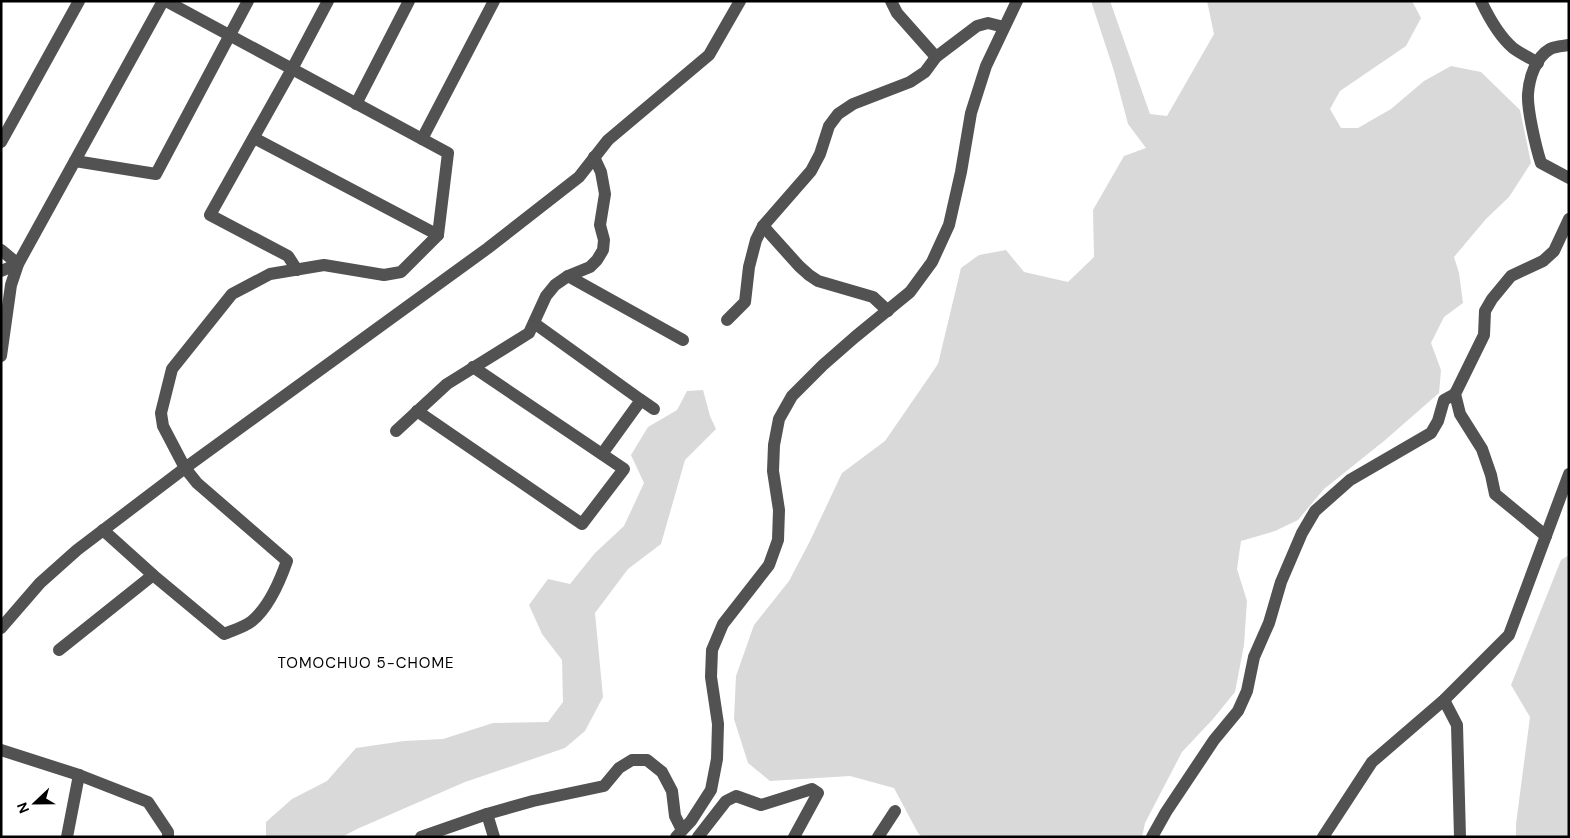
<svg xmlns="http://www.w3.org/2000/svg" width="1570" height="838" font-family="'DM Sans',sans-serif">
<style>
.green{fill:#d9d9d9}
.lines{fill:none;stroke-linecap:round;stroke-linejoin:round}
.minor{stroke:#525252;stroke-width:12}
.labels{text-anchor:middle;stroke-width:5;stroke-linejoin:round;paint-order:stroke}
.neighbourhood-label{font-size:15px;letter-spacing:1px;fill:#000;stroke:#fff}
</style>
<rect width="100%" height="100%" fill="#fff"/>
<g class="green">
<path d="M1091 1H1110L1150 114 1167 116 1214 34 1207 1H1412L1421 18 1406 46 1340 91 1330 109 1341 128H1358L1391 109 1424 81 1451 66 1481 72 1520 110 1531 163 1509 197 1486 219 1454 257 1459 273 1463 303 1444 317 1431 343 1441 370 1439 393 1384 441 1324 489 1298 520 1275 531 1241 541 1237 569 1247 601 1244 645 1235 692 1213 719 1182 752 1145 823 1142 837H922L918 833 894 788 850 776 770 781 748 763 734 719 736 676 754 625 789 581 810 541 842 473 885 441 938 364 961 268 979 255 1006 250 1024 272 1068 282 1094 257 1093 210 1124 156 1146 148 1128 124 1114 71Z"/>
<path d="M703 390 710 416 716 429 685 460 661 544 628 569 595 613 603 697 585 731 565 748 465 782 357 829 342 837H266V822L292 799 327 781 356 748 404 741 443 739 493 723 548 722 563 702 562 660 542 634 529 605 548 579 570 584 595 553 624 526 644 483 631 455 648 427 677 410 687 391Z"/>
<path d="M1569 555V837H1516V824L1530 717 1511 685 1561 560Z"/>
</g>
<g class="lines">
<g class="minor">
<path d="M891 1 897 13 936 57"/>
<path d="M1481 1C1489 18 1499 36 1513 48 1521 54 1530 58 1538 63"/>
<path d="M1569 45C1563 46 1555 46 1550 49 1536 57 1529 78 1528 94 1527 109 1536 148 1541 163L1569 178"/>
<path d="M356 104 409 1"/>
<path d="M254 138 438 235"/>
<path d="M422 139 494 1"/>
<path d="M1 142 79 1"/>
<path d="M75 161 156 174 248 1"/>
<path d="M763 226 799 266 809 275 818 281 873 297 888 311"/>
<path d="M1 250 18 264 1 271"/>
<path d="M297 270 288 256 210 215 292 69 328 1"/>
<path d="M568 276 683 340"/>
<path d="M727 320 745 302 749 267 756 240 763 226 811 171 820 154 829 126 838 114 853 104 910 82 925 72 936 57 977 26 988 23 1004 27"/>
<path d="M534 323 641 400 602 454"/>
<path d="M1 356 11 285 18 264 163 1"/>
<path d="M641 400 654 409"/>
<path d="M417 411 582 524 624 469 473 367"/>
<path d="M396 431 447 384 529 333 546 296 555 285 568 276 590 267 597 260 603 250 604 240 600 225 605 194 601 172 594 157"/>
<path d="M103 530 153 575 224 634C233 630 245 627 252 621 269 607 280 581 287 561L197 483 185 468 163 426 161 413 172 369 232 294 270 274 324 265 384 275 401 272 438 235 448 153 166 1"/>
<path d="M1546 536 1495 494 1491 475 1482 449 1460 414 1455 394 1484 335 1485 311 1492 299 1511 276 1543 261 1554 251 1569 219"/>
<path d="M1 628 40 583 77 550 185 468 488 248 579 177 608 140 709 55 740 1"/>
<path d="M59 650 153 575"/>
<path d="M1444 700 1457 725 1460 837"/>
<path d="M1 750 79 775 148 802 168 832V837"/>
<path d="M487 814 494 837"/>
<path d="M67 837 79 775"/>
<path d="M421 837 487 814 533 801 604 786 619 768 632 760H647L662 772 672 791 675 816 682 830"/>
<path d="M676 837 691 821 711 790 717 759 718 724 711 677 712 650 723 624 769 565 778 540 779 510 773 471 774 445 779 419 792 396 823 365 855 337 910 292 932 262 949 225 961 172 971 113 986 66 1017 1"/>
<path d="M698 837 726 801 736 796 761 805 812 789 818 793 794 837"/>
<path d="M878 837 895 811"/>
<path d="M1152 837 1166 812 1214 740 1238 711 1247 691 1254 657 1269 623 1281 582 1302 533 1315 511 1350 480 1431 433 1438 421 1444 400 1455 394"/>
<path d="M1323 837 1372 762 1444 700 1509 635 1569 474"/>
</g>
</g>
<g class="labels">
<g class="neighbourhood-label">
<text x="366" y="668">TOMOCHUO 5-CHOME</text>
</g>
</g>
<rect width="1570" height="838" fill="none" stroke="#000000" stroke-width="5"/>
<g transform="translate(35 803) rotate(248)" stroke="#ffffff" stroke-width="4" paint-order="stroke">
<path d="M0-4L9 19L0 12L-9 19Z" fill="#000000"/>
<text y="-8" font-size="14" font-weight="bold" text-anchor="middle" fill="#000000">N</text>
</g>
</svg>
